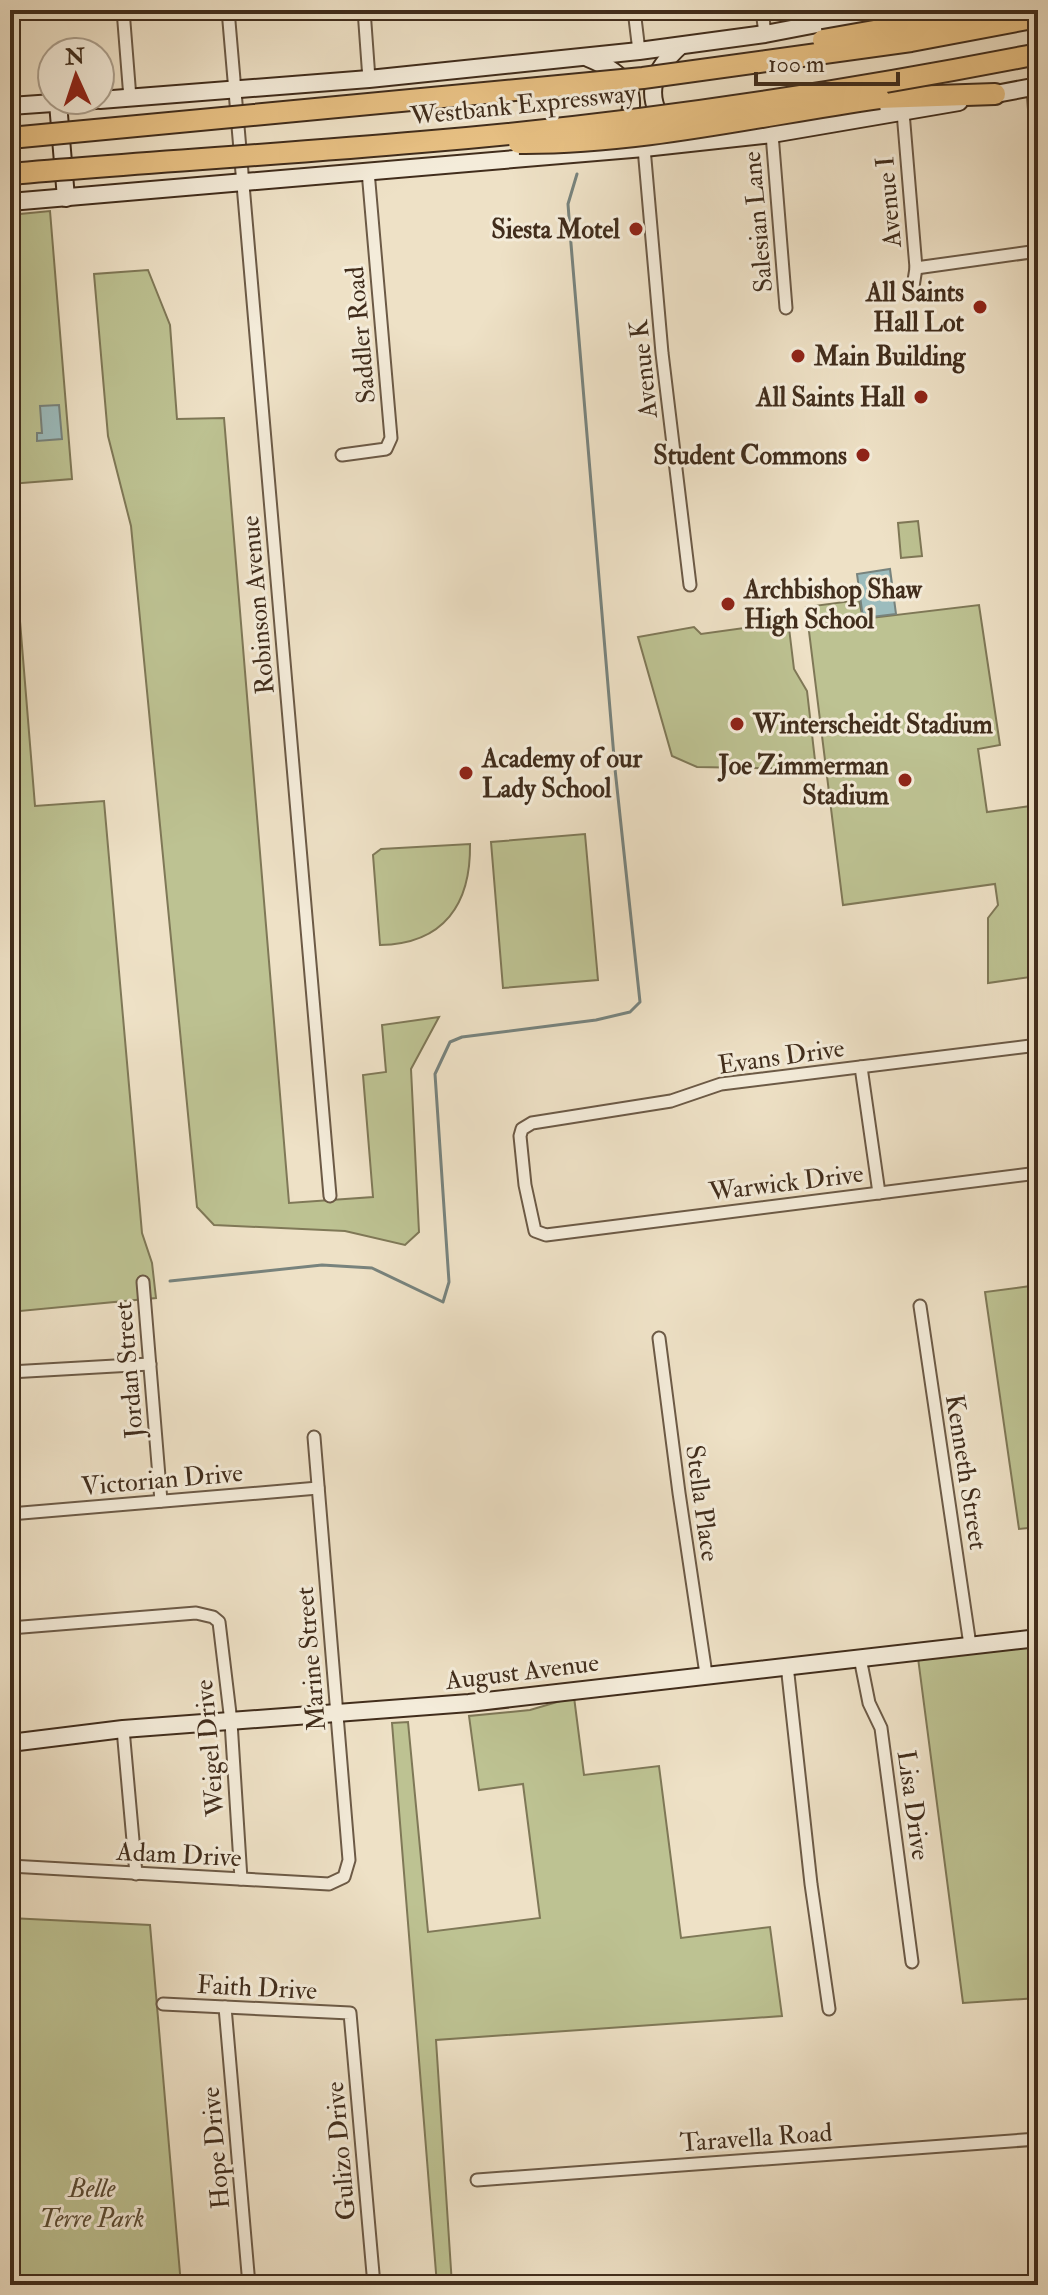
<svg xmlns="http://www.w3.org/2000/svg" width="1048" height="2295" font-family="'IM FELL Double Pica',serif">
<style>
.green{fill:#bdc292;stroke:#7f7857;stroke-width:2}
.water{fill:#9cbcbd;stroke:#78837d;stroke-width:2}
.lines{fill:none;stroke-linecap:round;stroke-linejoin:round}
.stream{stroke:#78837d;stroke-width:3}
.street-casing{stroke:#6c5a46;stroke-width:15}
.secondary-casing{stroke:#412d1c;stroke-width:20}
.highway-casing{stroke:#412d1c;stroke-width:24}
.street{stroke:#f4ecda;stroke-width:11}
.secondary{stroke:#f4ecda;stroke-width:16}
.highway{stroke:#e7c083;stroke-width:20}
.highway-bridge-casing{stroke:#412d1c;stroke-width:24;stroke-linecap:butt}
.highway-bridge{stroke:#e7c083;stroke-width:20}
.poi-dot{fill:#8f2418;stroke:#f4ecda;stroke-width:3}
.labels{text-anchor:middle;stroke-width:6;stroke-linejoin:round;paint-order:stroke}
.street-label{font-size:26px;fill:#412d1c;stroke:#f4ecda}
.poi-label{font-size:26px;font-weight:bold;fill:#412d1c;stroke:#f4ecda;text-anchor:end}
.park-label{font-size:26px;font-style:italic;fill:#5a4b34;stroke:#f4ecda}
</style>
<rect width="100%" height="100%" fill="#eee1c6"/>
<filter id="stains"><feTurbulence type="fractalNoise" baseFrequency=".0025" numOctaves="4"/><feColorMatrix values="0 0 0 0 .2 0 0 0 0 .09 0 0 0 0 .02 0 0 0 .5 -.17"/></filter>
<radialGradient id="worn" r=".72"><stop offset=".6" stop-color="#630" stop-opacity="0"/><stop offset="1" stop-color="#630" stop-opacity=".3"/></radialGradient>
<g class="green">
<path d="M50 211 72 479 10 484V215Z"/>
<path d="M148 270 170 325 177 419 224 418 289 1203 373 1197 363 1075 386 1072 382 1025 439 1017 411 1069 419 1232 405 1245 345 1231 214 1225 197 1207 131 526 108 436 94 274Z"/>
<path d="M10 498 35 806 104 801 142 1233 152 1263 156 1298 10 1312Z"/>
<path d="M918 521 922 556 901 558 898 523Z"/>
<path d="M859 600 863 619 979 605 1000 745 978 749 987 812 1038 805V976L988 983V918L998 905 995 884 843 905 806 607Z"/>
<path d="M781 623 789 628 794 669 807 691 816 769 697 767 672 756 638 637 694 627 701 634Z"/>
<path d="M585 834 598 980 503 988 491 842Z"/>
<path d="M470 844C471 904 444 944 380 945L373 855 381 849Z"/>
<path d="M1038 1285V1527L1019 1529 985 1292Z"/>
<path d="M1038 1645V1998L963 2003 918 1658Z"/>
<path d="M574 1697 584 1775 659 1766 681 1938 770 1927 782 2016 436 2040 452 2285H437L392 1723 408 1722 428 1932 540 1918 523 1784 479 1790 469 1716 530 1710Z"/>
<path d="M10 1918 150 1925 181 2285H10Z"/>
</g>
<g class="water">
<path d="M59 405 62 439 37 441V433H42L40 406Z"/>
<path d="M890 569 896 614 863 618 857 574Z"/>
</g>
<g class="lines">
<path class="stream" d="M170 1281 322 1265 372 1268 443 1302 449 1282 435 1074 450 1042 462 1037 596 1020 630 1012 640 1002 615 769 571 244 568 204 577 174"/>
<defs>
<g id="street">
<path d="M123 10 130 98"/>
<path d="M228 10 330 1196"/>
<path d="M364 10 369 79"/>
<path d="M634 10 639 51"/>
<path d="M762 10 765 34"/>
<path d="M1033 87 1038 161"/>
<path d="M903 112 916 268 913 287"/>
<path d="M772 134 786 308"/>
<path d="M644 148 662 353 690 585"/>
<path d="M916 268 1038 251"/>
<path d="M342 455 386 449 391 438 368 171"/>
<path d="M1038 1045 721 1084 671 1101 532 1123 522 1129 520 1136 525 1185 535 1231 546 1235 1038 1173"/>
<path d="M861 1067 879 1193"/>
<path d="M143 1282 161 1501"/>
<path d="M920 1306 970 1645"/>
<path d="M659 1338 679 1493 706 1674"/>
<path d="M10 1372 150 1364"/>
<path d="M10 1514 318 1488"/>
<path d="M10 1628 196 1613 213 1617 219 1622 231 1722 241 1879"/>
<path d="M860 1658 869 1703 881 1728 912 1962"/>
<path d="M787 1665 811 1884 829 2009"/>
<path d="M123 1729 136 1874"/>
<path d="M10 1866 329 1884 344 1877 349 1860 314 1437"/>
<path d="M163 2004 350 2013 374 2285"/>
<path d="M225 2007 249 2285"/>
<path d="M477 2180 1038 2139"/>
</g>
<g id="secondary">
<path d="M588 58C625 73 641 91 625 131"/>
<path d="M985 96 1038 86"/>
<path d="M100 100 369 79 639 51 765 34 890 10"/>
<path d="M58 103 66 198"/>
<path d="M10 106 96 100"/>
<path d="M665 124C642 93 655 69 680 46"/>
<path d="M10 202 644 148 772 134 959 102"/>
<path d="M10 1743 123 1729 469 1703 1038 1638"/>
</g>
<path id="highway" d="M879 98 995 94"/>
</defs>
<use href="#street" class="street-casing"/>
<use href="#secondary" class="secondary-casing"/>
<use href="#highway" class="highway-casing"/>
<use href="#street" class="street"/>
<use href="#secondary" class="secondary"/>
<use href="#highway" class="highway"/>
<defs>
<g id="highway-bridge">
<path d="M823 40 993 10"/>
<path d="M10 138 643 78 911 41 1038 17"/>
<path d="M519 143C640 144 760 115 879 98"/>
<path d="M10 174C147 162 284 154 421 142 628 125 834 94 1038 54"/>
</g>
</defs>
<use href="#highway-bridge" class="highway-bridge-casing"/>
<use href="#highway-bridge" class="highway-bridge"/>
</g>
<g class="poi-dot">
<circle cx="636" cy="229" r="8"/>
<circle cx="980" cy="307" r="8"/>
<circle cx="798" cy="356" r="8"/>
<circle cx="921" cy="397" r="8"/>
<circle cx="863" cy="455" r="8"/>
<circle cx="728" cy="604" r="8"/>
<circle cx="737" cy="724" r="8"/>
<circle cx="466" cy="773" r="8"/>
<circle cx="905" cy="780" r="8"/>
</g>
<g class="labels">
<g class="street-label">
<text transform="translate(523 104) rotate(-6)" y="9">Westbank Expressway</text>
<text transform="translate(888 202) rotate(-95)" y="9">Avenue I</text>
<text transform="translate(757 222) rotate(-95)" y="9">Salesian Lane</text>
<text transform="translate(360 335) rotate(-95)" y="9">Saddler Road</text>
<text transform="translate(643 369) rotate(-96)" y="9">Avenue K</text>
<text transform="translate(257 605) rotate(-95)" y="9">Robinson Avenue</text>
<text transform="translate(781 1056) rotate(-8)" y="9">Evans Drive</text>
<text transform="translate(786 1182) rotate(-7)" y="9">Warwick Drive</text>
<text transform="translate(128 1370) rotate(-95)" y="9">Jordan Street</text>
<text transform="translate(967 1472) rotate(81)" y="9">Kenneth Street</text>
<text transform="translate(162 1479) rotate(-5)" y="9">Victorian Drive</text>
<text transform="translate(703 1503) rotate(82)" y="9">Stella Place</text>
<text transform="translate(310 1659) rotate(-95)" y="9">Marine Street</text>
<text transform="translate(522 1671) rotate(-7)" y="9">August Avenue</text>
<text transform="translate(209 1748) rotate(-95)" y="9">Weigel Drive</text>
<text transform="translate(914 1805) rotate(82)" y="9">Lisa Drive</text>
<text transform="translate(179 1854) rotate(3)" y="9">Adam Drive</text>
<text transform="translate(257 1987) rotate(3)" y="9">Faith Drive</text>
<text transform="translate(756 2137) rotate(-4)" y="9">Taravella Road</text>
<text transform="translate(215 2148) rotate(-95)" y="9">Hope Drive</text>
<text transform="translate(340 2151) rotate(-95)" y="9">Gulizo Drive</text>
</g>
<g class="poi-label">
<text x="620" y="238">Siesta Motel</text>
<text x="964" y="301">All Saints<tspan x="964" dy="30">Hall Lot</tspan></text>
<text x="814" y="365" text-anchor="start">Main Building</text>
<text x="905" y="406">All Saints Hall</text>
<text x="847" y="464">Student Commons</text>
<text x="744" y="598" text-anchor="start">Archbishop Shaw<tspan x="744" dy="30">High School</tspan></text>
<text x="753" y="733" text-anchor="start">Winterscheidt Stadium</text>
<text x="482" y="767" text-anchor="start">Academy of our<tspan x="482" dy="30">Lady School</tspan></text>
<text x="889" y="774">Joe Zimmerman<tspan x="889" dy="30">Stadium</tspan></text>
</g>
<g class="park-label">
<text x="92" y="2197">Belle<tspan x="92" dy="30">Terre Park</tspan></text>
</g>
</g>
<rect width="1048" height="2295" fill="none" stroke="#eee1c6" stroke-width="40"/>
<rect x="12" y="12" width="1024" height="2271" fill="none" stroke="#412d1c" stroke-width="4"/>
<rect x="20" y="20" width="1008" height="2255" fill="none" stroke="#412d1c" stroke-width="2"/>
<g transform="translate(76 76) rotate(357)"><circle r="38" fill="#f4ecda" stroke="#aca08e" stroke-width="2"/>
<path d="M0-6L14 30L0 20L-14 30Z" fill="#8f2418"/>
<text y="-12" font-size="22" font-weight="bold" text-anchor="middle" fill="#412d1c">N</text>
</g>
<path d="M756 72v12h142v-12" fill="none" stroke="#412d1c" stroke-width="4"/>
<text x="768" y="72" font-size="24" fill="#412d1c" stroke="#f4ecda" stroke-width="6" paint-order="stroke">100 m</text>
<rect width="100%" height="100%" filter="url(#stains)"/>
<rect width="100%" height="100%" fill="url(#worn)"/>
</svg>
